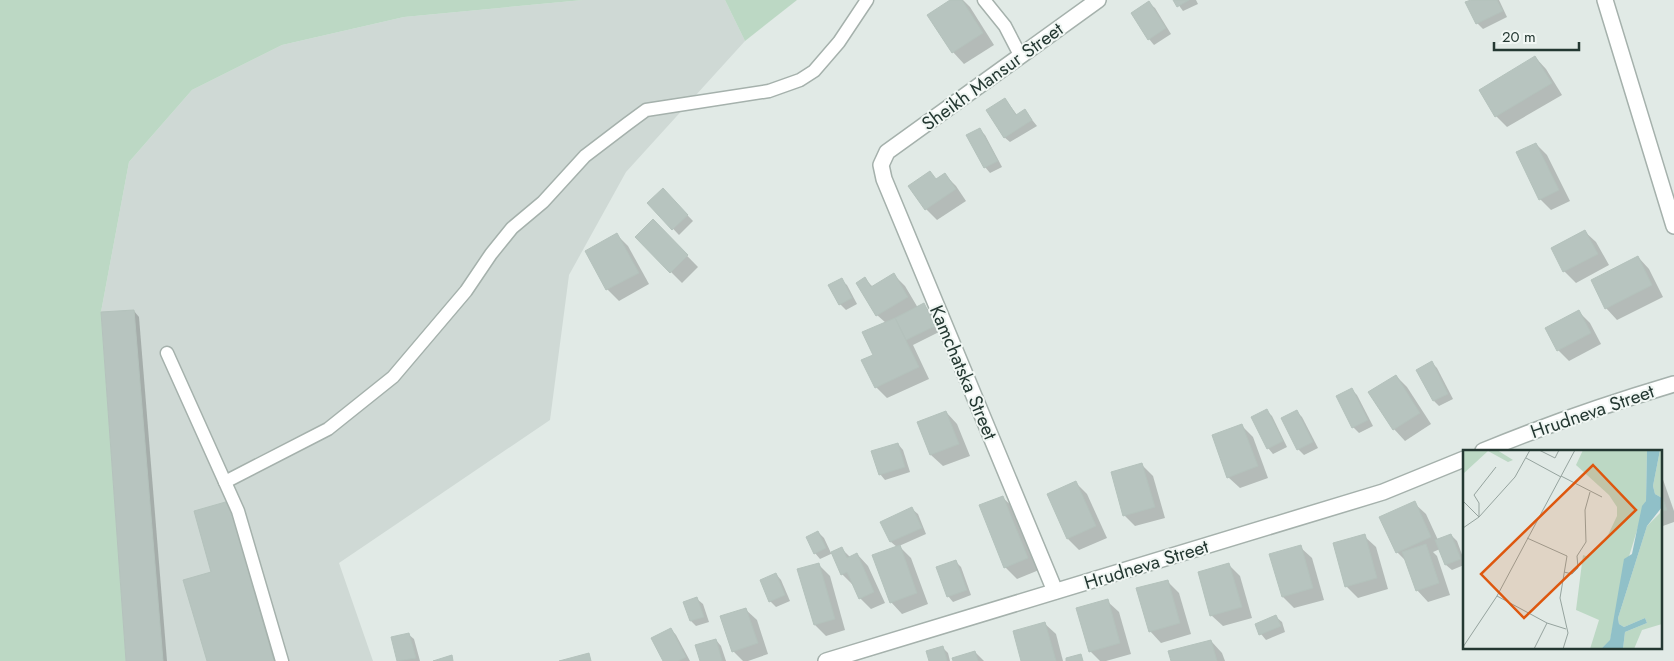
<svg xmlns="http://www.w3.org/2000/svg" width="1674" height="661" font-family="Jost,sans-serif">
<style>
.built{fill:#cfd9d5}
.green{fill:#bcd8c4}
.shadow{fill:#0003}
.building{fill:#b7c4bf;stroke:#b4c2bc}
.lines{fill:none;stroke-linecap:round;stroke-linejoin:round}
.lane-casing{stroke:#a5b1ac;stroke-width:15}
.street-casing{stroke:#a5b1ac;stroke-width:18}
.lane{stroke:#fff;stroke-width:12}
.street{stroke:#fff;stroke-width:15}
.labels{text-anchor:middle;stroke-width:4;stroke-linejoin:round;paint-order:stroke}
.street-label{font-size:19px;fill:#243832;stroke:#f1f7f4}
.inset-road{fill:none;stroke:#95a39e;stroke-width:1}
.view{fill:#de570e;fill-opacity:0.15;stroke:#de570e;stroke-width:2.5}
.inset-edge{fill:none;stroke:#243832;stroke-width:2.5}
</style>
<rect width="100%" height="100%" fill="#e1eae6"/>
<path class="built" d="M583 0H725L745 41 626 172 569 275 550 420 339 563 373 661H126L101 312 129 162 192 90 282 45 404 17Z"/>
<g class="green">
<path d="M0 0H583L404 17 282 45 192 90 129 162 101 312 126 661H0Z"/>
<path d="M725 0H797L745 41Z"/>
</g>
<g class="shadow">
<path d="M952 0H963L970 7 994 45 964 64 953 52Z"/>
<path d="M1175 0H1196L1198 4 1183 11Z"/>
<path d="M1473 0H1499L1507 17 1483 29 1477 23 1467 3Z"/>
<path d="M1149 3 1155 8 1171 34 1154 45 1149 39Z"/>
<path d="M1535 57 1546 69 1562 95 1507 127 1496 116Z"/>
<path d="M1005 99 1017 115 1025 111 1037 126 1010 142 1004 137Z"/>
<path d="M980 130 985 135 1002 167 990 173 985 167Z"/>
<path d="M1536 144 1547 155 1570 201 1551 210 1540 199Z"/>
<path d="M945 175 956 186 966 201 937 220 926 209Z"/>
<path d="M663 190 693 221 679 235 649 203Z"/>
<path d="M653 221 698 267 682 283 671 272Z"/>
<path d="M1584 231 1596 242 1609 265 1576 283 1564 271 1552 248Z"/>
<path d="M617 235 628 246 649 284 619 301 607 289 587 251Z"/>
<path d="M1638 257 1649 269 1663 297 1617 320 1606 308Z"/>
<path d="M894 275 905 286 918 308 923 305 929 310 939 332 913 345 929 379 887 398 876 387 875 355 886 323 877 315 865 279 873 287Z"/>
<path d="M841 280 847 285 857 304 846 310 840 304Z"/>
<path d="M134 311 139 317 167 661H127Z"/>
<path d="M1579 312 1590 323 1601 344 1569 361 1558 350Z"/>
<path d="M1432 363 1437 368 1453 399 1439 406 1434 401Z"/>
<path d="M1396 376 1407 387 1431 424 1405 441 1394 429Z"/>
<path d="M1352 390 1357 395 1373 426 1359 433 1353 427 1338 397Z"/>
<path d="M1266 410 1272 416 1287 447 1273 454 1268 448Z"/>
<path d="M946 412 957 424 970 456 943 466 931 455 919 423Z"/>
<path d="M1297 412 1302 417 1318 448 1304 455 1298 449Z"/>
<path d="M1242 426 1253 437 1268 478 1240 488 1228 477Z"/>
<path d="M898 444 903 450 910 472 885 480 880 474Z"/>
<path d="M1142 465 1153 476 1165 518 1135 526 1124 515Z"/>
<path d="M1660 471 1674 511V522L1660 527Z"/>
<path d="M1076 483 1087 494 1107 538 1079 550 1068 539 1049 495Z"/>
<path d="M1002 497 1014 508 1039 570 1017 579 1005 567Z"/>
<path d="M1414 503 1426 514 1438 540 1451 535 1457 541 1464 560V565L1452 570 1446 565 1440 549 1433 552 1437 556 1450 595 1428 602 1417 590 1408 563 1397 552Z"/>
<path d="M234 508 277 661H208L213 572Z"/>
<path d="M912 509 918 514 926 534 899 546 911 558 928 604 902 614 891 602 897 547 891 542 882 522Z"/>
<path d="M818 532 824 538 831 553 842 549 851 558 857 554 868 566 885 603 871 609 860 598 853 585 842 574 833 553 820 559 815 553Z"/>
<path d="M1364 536 1376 547 1388 589 1358 598 1346 586Z"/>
<path d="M1300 547 1312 558 1324 600 1294 608 1283 597Z"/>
<path d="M955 561 961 567 971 595 953 602 948 596Z"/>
<path d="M818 564 830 576 845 630 826 636 815 625Z"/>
<path d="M1229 565 1240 576 1252 618 1223 626 1211 615Z"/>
<path d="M776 574 781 580 790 601 776 607 770 601Z"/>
<path d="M1167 581 1179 593 1191 634 1161 643 1150 631Z"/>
<path d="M697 599 703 604 709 622 696 626 691 621Z"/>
<path d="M1107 601 1119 612 1131 654 1106 661H1100L1090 651Z"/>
<path d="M745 609 757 620 768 654 748 661H743L733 651Z"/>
<path d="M1276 617 1282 622 1285 632 1266 640 1261 634Z"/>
<path d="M1044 623 1056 634 1063 661H1023Z"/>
<path d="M671 629 676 635 690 661H664Z"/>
<path d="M408 634 414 639 420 661H399L392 638Z"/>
<path d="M716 640 721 646 726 661H701Z"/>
<path d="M1211 641 1222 653 1225 661H1172Z"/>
<path d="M942 647 948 653 950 661H930Z"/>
<path d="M975 652 984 661H955Z"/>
</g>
<g class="building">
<path d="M950 0H962L983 33 952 53 927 15Z"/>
<path d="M1173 0H1189L1177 7Z"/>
<path d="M1471 0H1497L1503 11 1476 24 1465 2Z"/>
<path d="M1149 1 1166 28 1148 40 1131 13Z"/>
<path d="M1535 56 1552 83 1495 117 1479 90Z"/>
<path d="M1005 98 1016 115 1025 109 1032 120 1004 138 986 110Z"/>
<path d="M980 128 998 161 984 168 966 135Z"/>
<path d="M1536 143 1559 190 1539 200 1516 152Z"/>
<path d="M930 171 936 179 945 173 956 189 925 210 908 186Z"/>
<path d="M663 188 688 215 672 230 647 203Z"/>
<path d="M653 219 688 255 670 273 635 237Z"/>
<path d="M1585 230 1598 254 1563 272 1551 248Z"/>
<path d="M617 233 639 273 606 290 585 251Z"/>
<path d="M1638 256 1652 285 1605 309 1591 280Z"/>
<path d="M894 273 908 297 876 316 856 283 865 277 871 287Z"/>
<path d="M842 278 852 298 839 305 828 285Z"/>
<path d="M924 303 935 326 906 340 895 318Z"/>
<path d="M134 310 163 661H126L101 312Z"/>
<path d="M1579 310 1591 333 1557 351 1545 328Z"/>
<path d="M895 318 919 367 875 388 861 360 873 355 862 332Z"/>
<path d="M1432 361 1448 394 1433 401 1416 370Z"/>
<path d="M1396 375 1420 413 1393 430 1368 392Z"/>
<path d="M1352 388 1368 420 1352 428 1336 396Z"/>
<path d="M1267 409 1283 441 1267 449 1251 417Z"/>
<path d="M1297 410 1313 442 1297 450 1281 418Z"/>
<path d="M946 411 959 444 930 455 917 422Z"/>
<path d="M1242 424 1258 466 1227 478 1212 435Z"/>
<path d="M898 443 905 467 879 475 871 451Z"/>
<path d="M1142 463 1155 507 1123 516 1111 472Z"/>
<path d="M1076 481 1096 526 1067 539 1047 494Z"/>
<path d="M1660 490 1667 510 1660 512Z"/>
<path d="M1003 496 1028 558 1004 568 979 505Z"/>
<path d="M229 501 274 661H207L183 580 211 572 194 511Z"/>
<path d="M1415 501 1431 537 1396 553 1379 517Z"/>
<path d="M912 507 922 528 890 542 880 522Z"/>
<path d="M818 531 826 548 814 554 806 537Z"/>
<path d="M1365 534 1377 578 1345 587 1333 543Z"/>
<path d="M1451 534 1461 559 1445 565 1435 540Z"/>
<path d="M1426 544 1439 583 1416 591 1402 552Z"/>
<path d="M900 545 917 593 890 603 872 555Z"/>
<path d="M1301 545 1313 588 1282 597 1269 554Z"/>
<path d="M842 547 847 558 857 553 874 592 859 599 847 572 841 575 831 552Z"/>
<path d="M956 560 967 590 947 597 936 567Z"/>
<path d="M819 563 835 619 814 625 797 569Z"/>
<path d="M1229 563 1242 607 1210 616 1198 572Z"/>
<path d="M776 573 785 595 769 602 760 580Z"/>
<path d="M1168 580 1180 623 1149 632 1136 588Z"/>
<path d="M697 597 704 617 690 621 683 602Z"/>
<path d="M1108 599 1120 643 1089 652 1076 608Z"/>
<path d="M746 608 758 643 732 652 720 616Z"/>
<path d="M1276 615 1281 626 1259 635 1255 624Z"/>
<path d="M1045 622 1056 661H1021L1013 631Z"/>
<path d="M671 628 686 657 678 661H663L651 638Z"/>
<path d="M409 633 416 658 397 661 391 637Z"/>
<path d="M716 639 722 661H700L695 645Z"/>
<path d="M1211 640 1217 661H1171L1168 651Z"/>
<path d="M943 646 947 661H929L926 651Z"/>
<path d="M975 651 978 661H953L952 658Z"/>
<path d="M589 653 591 661H559Z"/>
<path d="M1081 654 1083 661H1066V658Z"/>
<path d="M452 655 453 661H433Z"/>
</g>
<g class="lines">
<defs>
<g id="lane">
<path d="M984 0 1005 26 1020 55"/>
<path d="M167 353 238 511 282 661"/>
<path d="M225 482 328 429 393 377 466 291 491 254 512 228 543 202 585 156 627 124 646 110 769 91 800 80 814 71 839 42 867 0"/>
</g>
<g id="street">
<path d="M1605 0 1674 226"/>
<path d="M1483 451C1546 425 1610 403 1674 384"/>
<path d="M1055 591 884 179 881 165 887 152 1098 0"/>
<path d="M826 661 1383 492 1464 459"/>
</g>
</defs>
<use href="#lane" class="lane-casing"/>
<use href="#street" class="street-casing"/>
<use href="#lane" class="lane"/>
<use href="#street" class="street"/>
</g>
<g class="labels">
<g class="street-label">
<text transform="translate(992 76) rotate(-36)" y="7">Sheikh Mansur Street</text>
<text transform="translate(964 372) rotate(67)" y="7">Kamchatska Street</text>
<text transform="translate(1592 411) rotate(-19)" y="7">Hrudneva Street</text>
<text transform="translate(1146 564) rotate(-17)" y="7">Hrudneva Street</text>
</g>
</g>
<g transform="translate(1463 450)">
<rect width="199" height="199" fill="#e1eae6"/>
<path d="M0 0H34L50 10 45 12 25 1 0 24ZM120 0H184L183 51 160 126 147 191 138 199H127L136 170 113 160 120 105 126 107 145 85 154 66V57L146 45 113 15ZM197 0H199V48L192 44 190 36ZM199 51V174L179 180 171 199H160L162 182 184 173 182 168 161 177 156 174 155 168 184 76 197 63Z" fill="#bcd8c4"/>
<path d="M184 0H197L190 36 192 44 199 48V57L184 76 155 168 156 174 161 177 182 168 184 173 162 182 160 199H138L147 190 161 109 169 104 179 56 183 51Z" fill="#90c0c8"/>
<path class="inset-road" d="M76 0 92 8 96 0M63 8 98 27M98 26 139 47M0 51 16 67 52 27 67 0M0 78 16 67V53L11 45 33 17M64 88 104 106 97 148 105 183 100 199M101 122 109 124 115 118 114 106 123 92 122 60 127 42M34 146 84 173 103 179M0 197 34 146 112 0M71 199 84 173"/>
<path class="view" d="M130 15 173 60 61 168 18 124Z"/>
<rect width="199" height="199" class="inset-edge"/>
</g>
<path d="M1494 42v8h85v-8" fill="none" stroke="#243832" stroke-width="2.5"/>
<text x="1502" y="42" font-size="15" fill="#243832" stroke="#f1f7f4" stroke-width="4" paint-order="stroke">20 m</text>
</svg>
